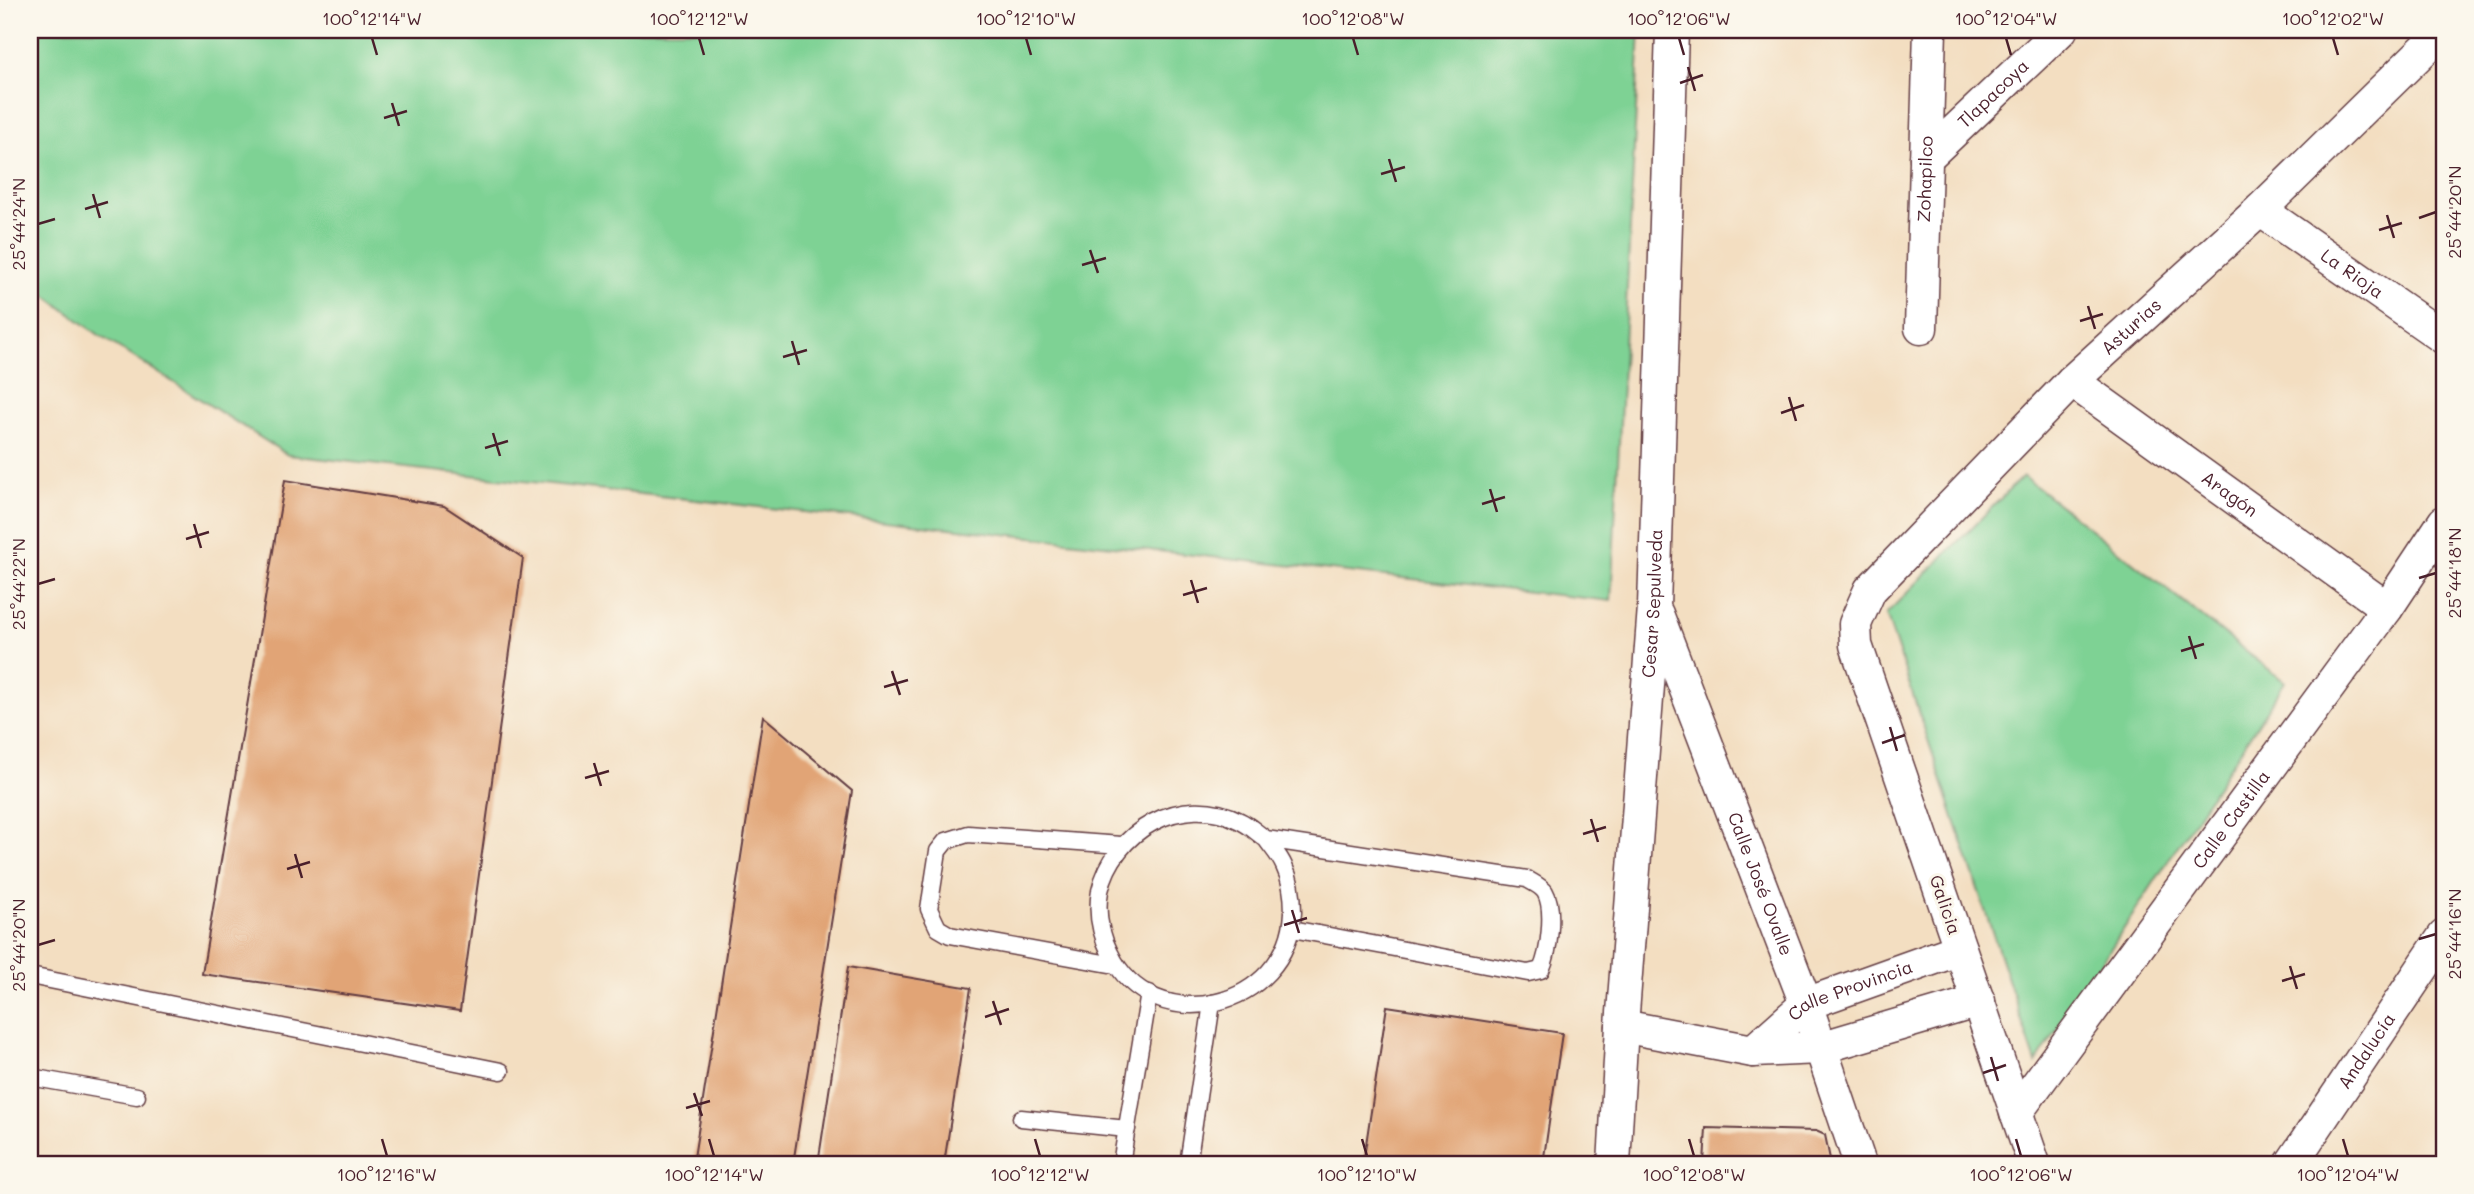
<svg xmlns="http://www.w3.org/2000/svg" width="2474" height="1194" font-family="Mali,sans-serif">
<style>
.green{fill:#7ed294;stroke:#647860;stroke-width:2}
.building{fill:#e1a476}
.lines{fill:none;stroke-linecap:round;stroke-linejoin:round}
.lane-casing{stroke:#633c42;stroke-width:19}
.street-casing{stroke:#633c42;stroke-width:35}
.lane{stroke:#fff;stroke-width:16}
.street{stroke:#fff;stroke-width:32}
.ticks{fill:none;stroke:#4a1f2b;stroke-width:2.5}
.labels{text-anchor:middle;stroke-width:6;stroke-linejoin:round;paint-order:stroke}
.street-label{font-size:18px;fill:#4a1f2b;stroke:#fbf7ec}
.neatline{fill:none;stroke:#4a1f2b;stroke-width:2.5}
.ticks-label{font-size:18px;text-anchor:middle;fill:#4a1f2b}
</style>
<rect width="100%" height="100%" fill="#fbf7ec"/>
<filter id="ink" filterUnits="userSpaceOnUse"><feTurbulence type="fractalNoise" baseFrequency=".0143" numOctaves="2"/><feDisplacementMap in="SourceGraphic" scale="14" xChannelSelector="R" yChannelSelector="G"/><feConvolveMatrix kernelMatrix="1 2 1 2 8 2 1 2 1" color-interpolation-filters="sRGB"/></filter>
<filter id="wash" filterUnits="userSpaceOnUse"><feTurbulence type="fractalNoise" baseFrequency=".00686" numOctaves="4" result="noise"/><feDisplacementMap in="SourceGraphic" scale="28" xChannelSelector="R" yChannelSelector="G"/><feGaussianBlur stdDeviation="1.57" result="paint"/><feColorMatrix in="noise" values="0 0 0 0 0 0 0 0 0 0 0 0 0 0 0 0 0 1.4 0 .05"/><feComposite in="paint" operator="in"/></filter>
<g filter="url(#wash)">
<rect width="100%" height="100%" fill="#f3dec1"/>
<g class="green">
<path d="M30 30H1640L1611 601 288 455 99 335 30 284Z"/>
<path d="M2023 476 2285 682 2036 1063 1886 614Z"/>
</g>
<g id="blocks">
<g class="building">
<path d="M285 480 444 506 523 558 460 1011 202 974Z"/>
<path d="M763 716 852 791 793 1164H693Z"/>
<path d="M848 967 971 988 944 1164H818Z"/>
<path d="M1387 1006 1562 1033 1543 1164H1363Z"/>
<path d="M1706 1128 1816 1131 1825 1135 1831 1164H1704Z"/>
</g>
</g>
</g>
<g filter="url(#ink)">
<use href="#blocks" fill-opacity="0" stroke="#633c42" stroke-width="2"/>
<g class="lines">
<defs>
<g id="lane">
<path d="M1266 839C1272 848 1280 856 1284 866 1291 880 1293 897 1293 912 1289 1009 1152 1042 1110 953 1100 933 1096 913 1100 891 1113 831 1182 791 1240 821 1249 825 1257 833 1266 839L1527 879C1533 883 1541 886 1545 892 1555 909 1549 953 1541 970L1528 973 1292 929"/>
<path d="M1115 965 950 935 938 928 929 909 938 851 946 841 968 834 1121 845"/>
<path d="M30 976 501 1071"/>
<path d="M30 1077 137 1096"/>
<path d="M1021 1118 1127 1129"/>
<path d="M1121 1164 1149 993"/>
<path d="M1188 1164 1212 1003"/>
</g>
<g id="street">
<path id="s1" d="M1926 158 2061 30"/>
<path id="s2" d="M2260 210 2444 338"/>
<path id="s3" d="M1921 328 1930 30"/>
<path id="s4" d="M2072 381 2387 608"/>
<path id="s5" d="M1657 614 1806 1004 1860 1164"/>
<path d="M1622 1026 1753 1051 1820 1048 1979 1001"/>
<path id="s6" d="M1753 1051 1806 1004 1960 949"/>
<path id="s7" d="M2016 1113 2387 608 2444 522"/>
<path id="s8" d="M1614 1164 1622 1026 1654 607 1672 30"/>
<path id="s9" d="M2034 1164 1856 645 1855 624 1870 590 2072 381 2260 210 2444 30"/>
<path id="s10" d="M2291 1164 2444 936"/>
</g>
</defs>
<use href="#lane" class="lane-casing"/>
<use href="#street" class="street-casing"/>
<use href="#lane" class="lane"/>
<use href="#street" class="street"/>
</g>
</g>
<path class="ticks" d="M372 38 377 55M699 38 704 55M1026 38 1031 55M1353 38 1358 55M1679 38 1684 55M2006 38 2011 55M2333 38 2338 55M1688 67 1695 91M1680 83 1703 75M392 103 399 126M384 118 407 111M1389 159 1396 182M1381 174 1405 167M93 194 100 218M85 209 108 202M2387 215 2394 238M2419 218 2436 212M38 224 55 219M2379 230 2402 223M1090 250 1098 273M1082 265 1106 258M2088 306 2095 329M2080 321 2103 314M792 341 799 365M783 357 807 350M1789 397 1796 421M1781 413 1804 405M493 433 500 456M485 448 508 441M1490 489 1497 512M1482 504 1505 497M194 524 201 548M186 539 209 532M2419 578 2436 573M1191 580 1198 603M38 584 55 579M1183 595 1207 588M2189 636 2196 659M2181 651 2204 644M892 671 900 695M884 687 908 680M1890 727 1897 751M1882 743 1905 735M594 763 601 786M585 778 609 771M1591 819 1598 842M1583 834 1606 827M295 854 302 878M287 869 310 862M1292 910 1299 933M1284 925 1307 918M2419 939 2436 934M38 945 55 940M2290 966 2297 989M2282 981 2305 974M993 1001 1001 1025M985 1017 1009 1009M1991 1057 1998 1081M1983 1073 2006 1065M694 1093 702 1116M686 1108 710 1101M382 1139 387 1156M709 1139 714 1156M1035 1139 1040 1156M1362 1139 1367 1156M1689 1139 1694 1156M2016 1139 2021 1156M2343 1139 2348 1156"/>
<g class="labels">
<g class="street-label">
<text dy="6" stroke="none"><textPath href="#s1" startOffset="93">Tlapacoya</textPath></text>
<text dy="6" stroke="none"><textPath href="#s3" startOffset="149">Zohapilco</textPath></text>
<text dy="6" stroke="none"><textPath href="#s2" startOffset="112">La Rioja</textPath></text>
<text dy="6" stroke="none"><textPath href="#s9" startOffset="978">Asturias</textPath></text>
<text dy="6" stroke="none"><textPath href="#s4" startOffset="194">Aragón</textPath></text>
<text dy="6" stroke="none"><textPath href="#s8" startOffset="562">Cesar Sepulveda</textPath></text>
<text dy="6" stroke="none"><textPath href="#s7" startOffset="364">Calle Castilla</textPath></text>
<text dy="6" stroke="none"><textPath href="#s5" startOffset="289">Calle José Ovalle</textPath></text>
<text transform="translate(1945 905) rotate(71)" y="6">Galicia</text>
<text dy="6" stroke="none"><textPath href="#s6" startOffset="117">Calle Provincia</textPath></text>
<text dy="6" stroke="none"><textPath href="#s10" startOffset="136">Andalucía</textPath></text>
</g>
</g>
<rect width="2474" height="1194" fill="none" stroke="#fbf7ec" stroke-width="77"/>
<rect x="38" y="38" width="2398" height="1118" class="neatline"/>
<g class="ticks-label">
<text x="372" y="25">100°12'14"W</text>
<text x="699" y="25">100°12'12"W</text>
<text x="1026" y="25">100°12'10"W</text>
<text x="1353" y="25">100°12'08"W</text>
<text x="1679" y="25">100°12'06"W</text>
<text x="2006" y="25">100°12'04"W</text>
<text x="2333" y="25">100°12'02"W</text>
<text transform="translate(2455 212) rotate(-90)" y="6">25°44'20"N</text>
<text transform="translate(19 224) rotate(-90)" y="6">25°44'24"N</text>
<text transform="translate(2455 573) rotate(-90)" y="6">25°44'18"N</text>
<text transform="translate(19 584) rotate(-90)" y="6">25°44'22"N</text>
<text transform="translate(2455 934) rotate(-90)" y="6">25°44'16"N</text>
<text transform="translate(19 945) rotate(-90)" y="6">25°44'20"N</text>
<text x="387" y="1181">100°12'16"W</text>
<text x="714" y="1181">100°12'14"W</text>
<text x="1040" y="1181">100°12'12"W</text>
<text x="1367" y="1181">100°12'10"W</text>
<text x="1694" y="1181">100°12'08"W</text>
<text x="2021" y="1181">100°12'06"W</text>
<text x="2348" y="1181">100°12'04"W</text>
</g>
</svg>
